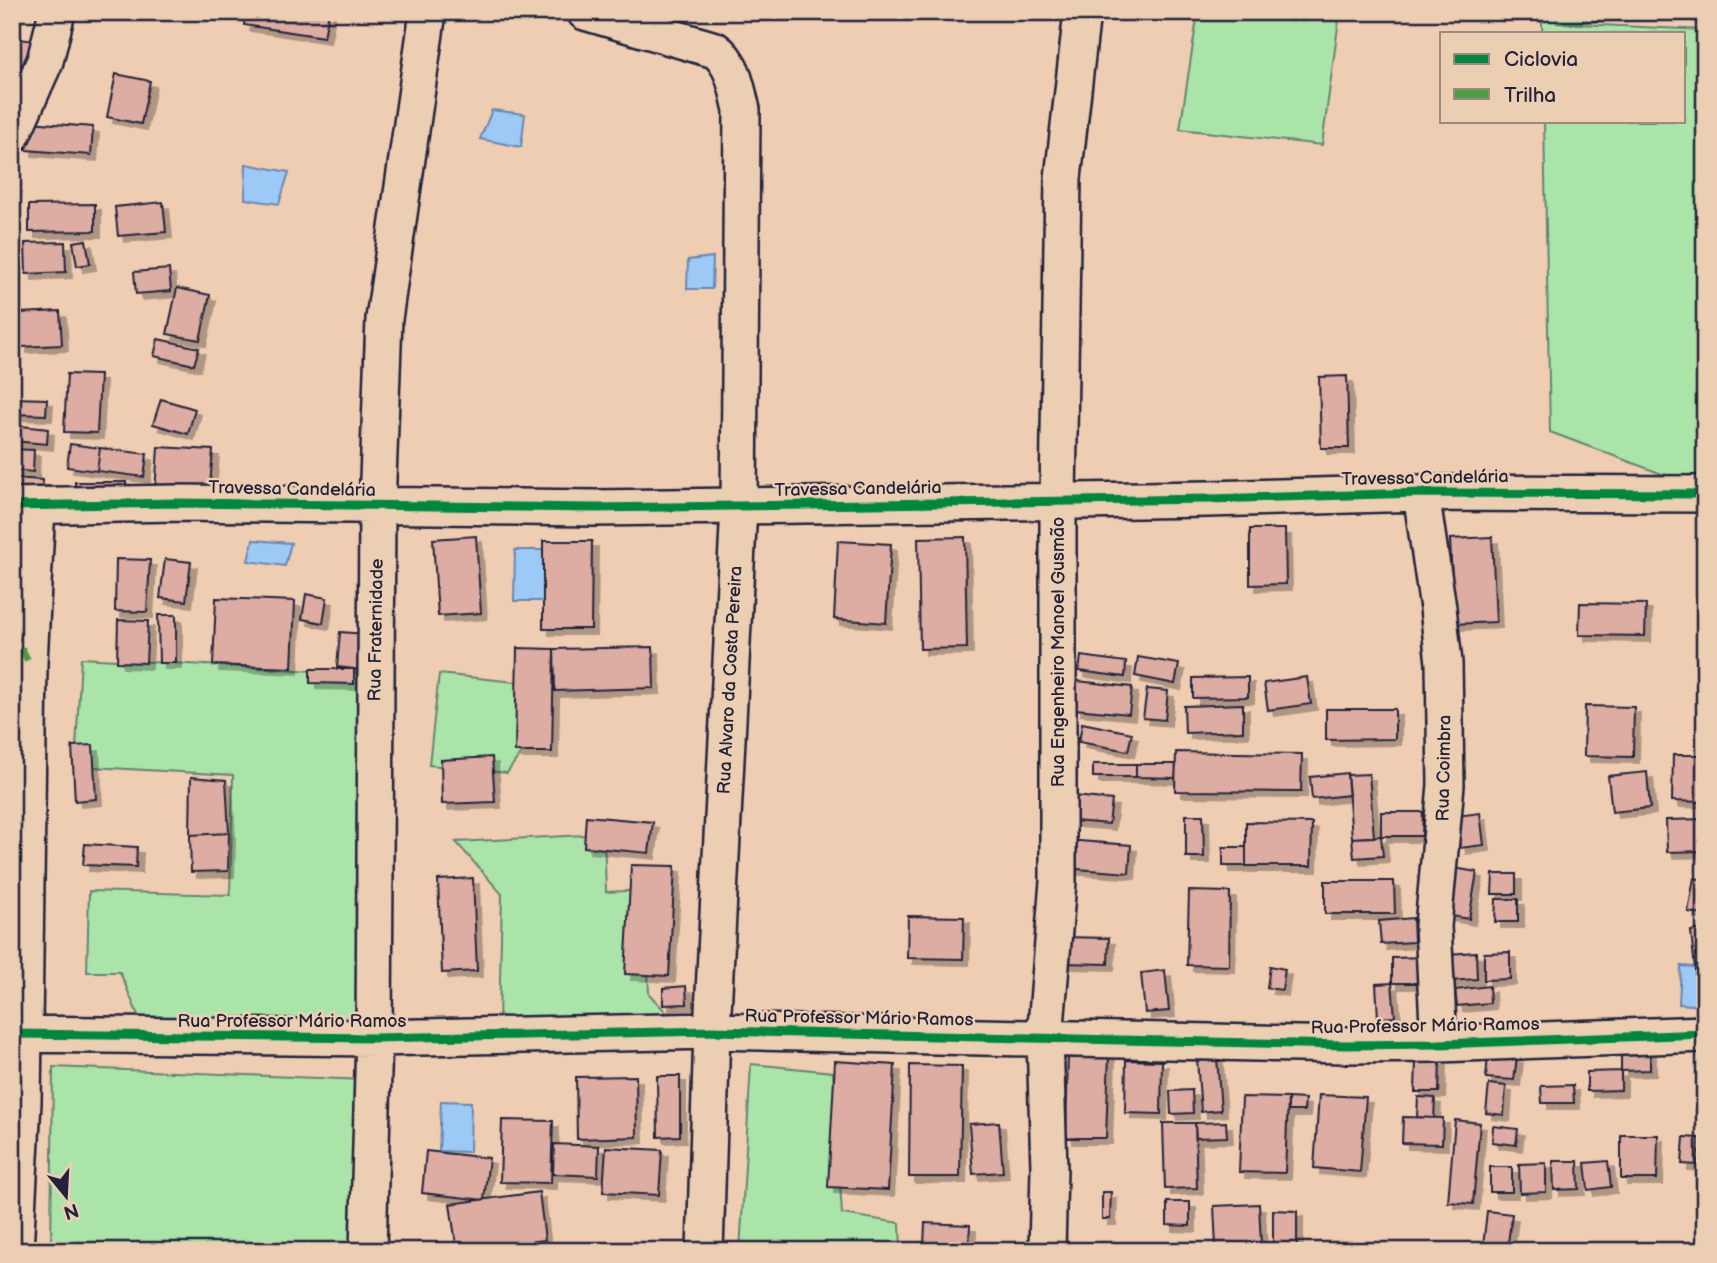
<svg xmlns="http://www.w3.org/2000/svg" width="1717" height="1263" font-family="'Balsamiq Sans',sans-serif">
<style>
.green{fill:#abe4a8;stroke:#668372;stroke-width:2}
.water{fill:#9cc9f6;stroke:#6b86ab;stroke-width:2}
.building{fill:#ddaca2;stroke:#22223b;stroke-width:2;filter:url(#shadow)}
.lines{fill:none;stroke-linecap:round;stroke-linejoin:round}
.street-casing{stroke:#22223b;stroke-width:40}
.street{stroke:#eccfb3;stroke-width:35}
.quiet{stroke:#4d9b45;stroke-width:7;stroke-dasharray:14 7;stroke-linecap:butt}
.cycleway-casing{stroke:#eccfb3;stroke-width:13}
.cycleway{stroke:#00873e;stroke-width:9}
.labels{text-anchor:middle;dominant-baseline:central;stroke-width:5;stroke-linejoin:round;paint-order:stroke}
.street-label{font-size:18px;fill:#22223b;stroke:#eccfb3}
</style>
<defs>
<filter id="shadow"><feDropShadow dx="6" dy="6" stdDeviation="0" flood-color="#0004"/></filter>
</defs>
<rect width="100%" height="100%" fill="#efcdb3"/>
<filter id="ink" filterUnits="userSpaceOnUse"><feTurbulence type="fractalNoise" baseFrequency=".0143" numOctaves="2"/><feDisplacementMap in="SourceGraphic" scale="14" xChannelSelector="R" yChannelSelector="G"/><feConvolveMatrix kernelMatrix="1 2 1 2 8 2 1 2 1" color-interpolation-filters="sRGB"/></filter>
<g filter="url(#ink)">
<path class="green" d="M1198 12H1340L1322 145 1180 129Z
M1532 12H1689V18L1556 23 1705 30V478L1670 477 1550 432 1544 121H1684V33H1542V23Z
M81 658 369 674 361 1025 140 1020 120 972H87L89 891 230 895 233 775 75 766Z
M439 674 535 684 528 743 507 773 429 765Z
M604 834 606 892 644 890 649 994 681 1028 499 1023 502 894 456 842Z
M751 1064 833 1072 842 1214 900 1223 901 1251H740Z
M53 1067 365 1080 359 1251H51Z"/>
<path class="water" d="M492 110 525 114 521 147 480 139Z
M246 164 289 172 279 204 245 199Z
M713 257 712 289H687L688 260Z
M253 540 291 543 285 566 248 561Z
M515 550H550L549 601H514Z
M1681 966 1705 968 1704 1006 1679 1004Z
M441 1101 471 1102 470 1152 439 1151Z"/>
<path class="building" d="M245 12H329L324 37 244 25Z
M12 38 35 41 30 73 12 70Z
M116 74 150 81 141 124 107 117Z
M29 122 93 127 91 155 26 150Z
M163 202 166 232 118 236 115 207Z
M95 204V231L29 232V205Z
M86 240 90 264 77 266 73 242Z
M65 242 66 272 26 274 25 243Z
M169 269 171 291 136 294 134 272Z
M177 288 210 295 200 340 167 334Z
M60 311 62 345 21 347 20 313Z
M158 339 199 348 194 365 154 356Z
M67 374 100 375 97 433 64 432Z
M1347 376 1349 448H1321L1319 377Z
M12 398 47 399 46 415 12 414Z
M161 399 195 409 188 434 153 424Z
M12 425 48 429 47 444 12 441Z
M70 444 100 448 97 471 67 467Z
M158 447 213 450 209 497 155 493Z
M100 448 147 454 144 477 97 471Z
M12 449 34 450 33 472 12 470Z
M12 478 43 480 42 499 12 497Z
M75 482H126L127 500 75 499Z
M1701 505H1705V569H1701Z
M1250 529H1285L1286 584 1250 585Z
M476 536 481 613 438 616 433 539Z
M965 537 967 648 920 649 918 538Z
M1492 537 1496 622 1454 624 1450 539Z
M543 541H592L591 629H543Z
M838 541 891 544 886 623 834 619Z
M116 559 150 560 147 612 115 611Z
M165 559 191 562 186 601 160 598Z
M306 594 327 598 323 623 302 619Z
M216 598 295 601 292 668 213 665Z
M1580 603 1646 604 1645 636 1579 635Z
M158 615H176V663H159Z
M118 620 148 621 146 663 117 662Z
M340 632 366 634 363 670 337 667Z
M653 647 654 688 555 691 554 649Z
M517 648 554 649 552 752H515Z
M1081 656 1126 662 1125 677 1079 671Z
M1138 657 1179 664 1175 684 1135 676Z
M1705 665V702H1703L1697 666Z
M310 669H354V684L310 683Z
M1248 677V697L1193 698V678Z
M1307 677 1311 704 1268 710 1264 683Z
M1077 681 1132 687 1129 714 1075 709Z
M1147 689 1168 691 1165 720 1143 718Z
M1243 704V731L1185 733 1184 706Z
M1585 706 1634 707 1633 757 1584 756Z
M1326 709H1395V739L1326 740Z
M1082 723 1132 733 1128 751 1079 742Z
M93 745 96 799 75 801 72 746Z
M1176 752 1302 754 1301 792 1175 791Z
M1673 755H1705V802L1672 801Z
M492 757 495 802 442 804 441 760Z
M1093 764H1136V777H1093Z
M1136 764H1176L1175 778 1136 777Z
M1647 772 1650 808 1612 812 1608 776Z
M1347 773 1349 795 1312 799 1310 777Z
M1369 774 1374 837 1352 838 1347 775Z
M191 777 226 780 229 833 190 835Z
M1065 795 1112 800 1109 824 1062 820Z
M1381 812H1423L1422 836H1381Z
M1480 813 1484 845 1460 848 1456 816Z
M1186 815H1203L1204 857H1186Z
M586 816 653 822 649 853 584 847Z
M1705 819V851L1667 852 1666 820Z
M1246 822 1312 823 1311 866H1246Z
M229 833 228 871 191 872 190 835Z
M1381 836 1383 856 1354 858 1352 838Z
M1066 840 1131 845 1129 873 1064 868Z
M85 844 137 847 136 867 83 865Z
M1223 847H1246V866H1223Z
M631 865 675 866 669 976 625 974Z
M1454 868 1477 872 1469 919 1446 915Z
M1493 874H1516V894H1492Z
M473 878 477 971 442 973 438 880Z
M1694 878 1705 880V915L1688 912Z
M1325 881H1394L1395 914H1325Z
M1189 891 1230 892 1229 966 1187 965Z
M1496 899H1518V922H1495Z
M908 916 964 917 963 959 907 958Z
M1413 918 1414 942 1381 944 1379 921Z
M1705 929V978L1696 979 1691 931Z
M1064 937 1109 938 1108 964 1063 963Z
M1476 952 1477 979 1449 981 1448 954Z
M1510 952V979L1484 980V953Z
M1424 957 1423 983H1392V958Z
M1270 966 1285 969 1282 990 1267 988Z
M1165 970 1169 1011 1145 1013 1141 973Z
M1392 983 1395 1017 1378 1018 1376 984Z
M686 986 687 1004 663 1005V988Z
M1489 986 1490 1003 1457 1006 1455 990Z
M1650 1050V1070L1621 1071V1051Z
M1068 1052 1109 1054 1106 1138H1066Z
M1488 1055 1517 1057 1514 1080 1486 1078Z
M1217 1058 1221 1110 1201 1112 1197 1059Z
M1416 1059 1440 1060 1439 1092H1415Z
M1126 1060 1162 1061 1161 1114 1125 1113Z
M835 1061 895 1065 888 1190 828 1187Z
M910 1065 962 1066 960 1177H909Z
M1621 1071V1090L1587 1091V1072Z
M636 1076 637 1137 577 1139 576 1077Z
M657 1076H680V1136L658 1137Z
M1489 1084 1506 1086 1504 1115 1486 1113Z
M1573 1085 1574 1103H1542L1541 1086Z
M1192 1090 1193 1113 1171 1114 1170 1091Z
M1319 1095 1366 1097 1360 1172 1314 1168Z
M1242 1097 1288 1098 1285 1173 1239 1172Z
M1418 1097 1435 1098 1434 1118 1417 1117Z
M1288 1098 1305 1099 1304 1111H1288Z
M1403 1117 1443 1118 1442 1144 1402 1143Z
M502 1120 553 1121 551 1183 500 1182Z
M1455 1120 1480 1123 1473 1204 1448 1202Z
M999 1122 1003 1172 973 1174 969 1124Z
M1226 1122 1227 1137 1196 1138 1195 1123Z
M1163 1123H1195L1197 1188 1165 1189Z
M1493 1126 1518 1129 1516 1145 1492 1142Z
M1621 1135H1658L1657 1179H1621Z
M1684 1137 1699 1138 1697 1165 1682 1164Z
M554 1144 599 1146 598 1176 553 1174Z
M606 1147 662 1150 659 1195 603 1192Z
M426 1151 489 1158 484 1200 422 1193Z
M1553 1161H1578L1579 1189 1554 1190Z
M1608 1161 1611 1187 1588 1190 1585 1163Z
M1546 1163V1192L1520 1193 1519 1164Z
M1490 1167H1512V1192H1490Z
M539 1192 545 1240 457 1251 450 1204Z
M1102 1192H1111L1110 1219H1102Z
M1167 1202H1190V1226L1167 1225Z
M1259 1204 1261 1245 1216 1247 1214 1206Z
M1273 1210 1297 1211V1249L1273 1250Z
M1487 1211 1512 1214 1507 1250 1483 1247Z
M925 1223 970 1225 969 1249 924 1247Z"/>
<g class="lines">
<g class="street-casing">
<path id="street" d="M585 12 715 50C733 62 737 89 742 110L739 507 712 1031 705 1251
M12 135 45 61 57 12
M1421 493 1438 608 1444 663 1446 785 1433 926 1439 1044
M12 506 176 503 595 508 1208 499 1421 493 1705 494
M12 1034 374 1038 712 1031 1346 1045 1439 1044 1705 1034
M15 1251 23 1102 29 663 37 506
M368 1251 374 1038 377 506 384 319 428 12
M1047 1251 1049 1168 1045 1038 1058 882V500L1063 178 1082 12"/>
</g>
<use href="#street" class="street"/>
<path class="quiet" d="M12 629 29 663"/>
<g class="cycleway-casing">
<path id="cycleway" d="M12 506 176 503 595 508 1208 499 1421 493 1705 494
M12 1034 374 1038 712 1031 1346 1045 1439 1044 1705 1034"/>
</g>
<use href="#cycleway" class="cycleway"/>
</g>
</g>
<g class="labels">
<g class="street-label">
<text transform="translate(1425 478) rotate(-1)">Travessa Candelária</text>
<text transform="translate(292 489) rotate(1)">Travessa Candelária</text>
<text transform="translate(858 489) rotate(-1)">Travessa Candelária</text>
<text transform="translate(376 630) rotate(-89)">Rua Fraternidade</text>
<text transform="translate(1058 652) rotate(-90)">Rua Engenheiro Manoel Gusmão</text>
<text transform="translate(730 680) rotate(-87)">Rua Alvaro da Costa Pereira</text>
<text transform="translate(1444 768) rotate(-89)">Rua Coimbra</text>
<text transform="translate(859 1018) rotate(1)">Rua Professor Mário Ramos</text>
<text x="292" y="1021">Rua Professor Mário Ramos</text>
<text transform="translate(1425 1026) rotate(-1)">Rua Professor Mário Ramos</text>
</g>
</g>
<rect width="1717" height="1263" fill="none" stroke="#eccfb3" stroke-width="42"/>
<rect x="21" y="21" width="1675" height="1221" fill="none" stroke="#22223b" stroke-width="2.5" filter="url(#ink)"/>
<rect x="1440" y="32" width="245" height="91" fill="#eccfb3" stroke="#9b8a83" stroke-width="2"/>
<rect x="1454" y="54" width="35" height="10" fill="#00873e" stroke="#9b8a83" stroke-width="2"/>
<text x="1504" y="66" font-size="21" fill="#22223b">Ciclovia</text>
<rect x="1454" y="89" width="35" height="10" fill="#4d9b45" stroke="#9b8a83" stroke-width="2"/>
<text x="1504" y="102" font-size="21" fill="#22223b">Trilha</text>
<g transform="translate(66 1196) rotate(162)" stroke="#eccfb3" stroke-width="5" paint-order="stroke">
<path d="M0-5L12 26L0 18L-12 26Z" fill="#22223b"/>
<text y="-10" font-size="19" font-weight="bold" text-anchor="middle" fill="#22223b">N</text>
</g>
</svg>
